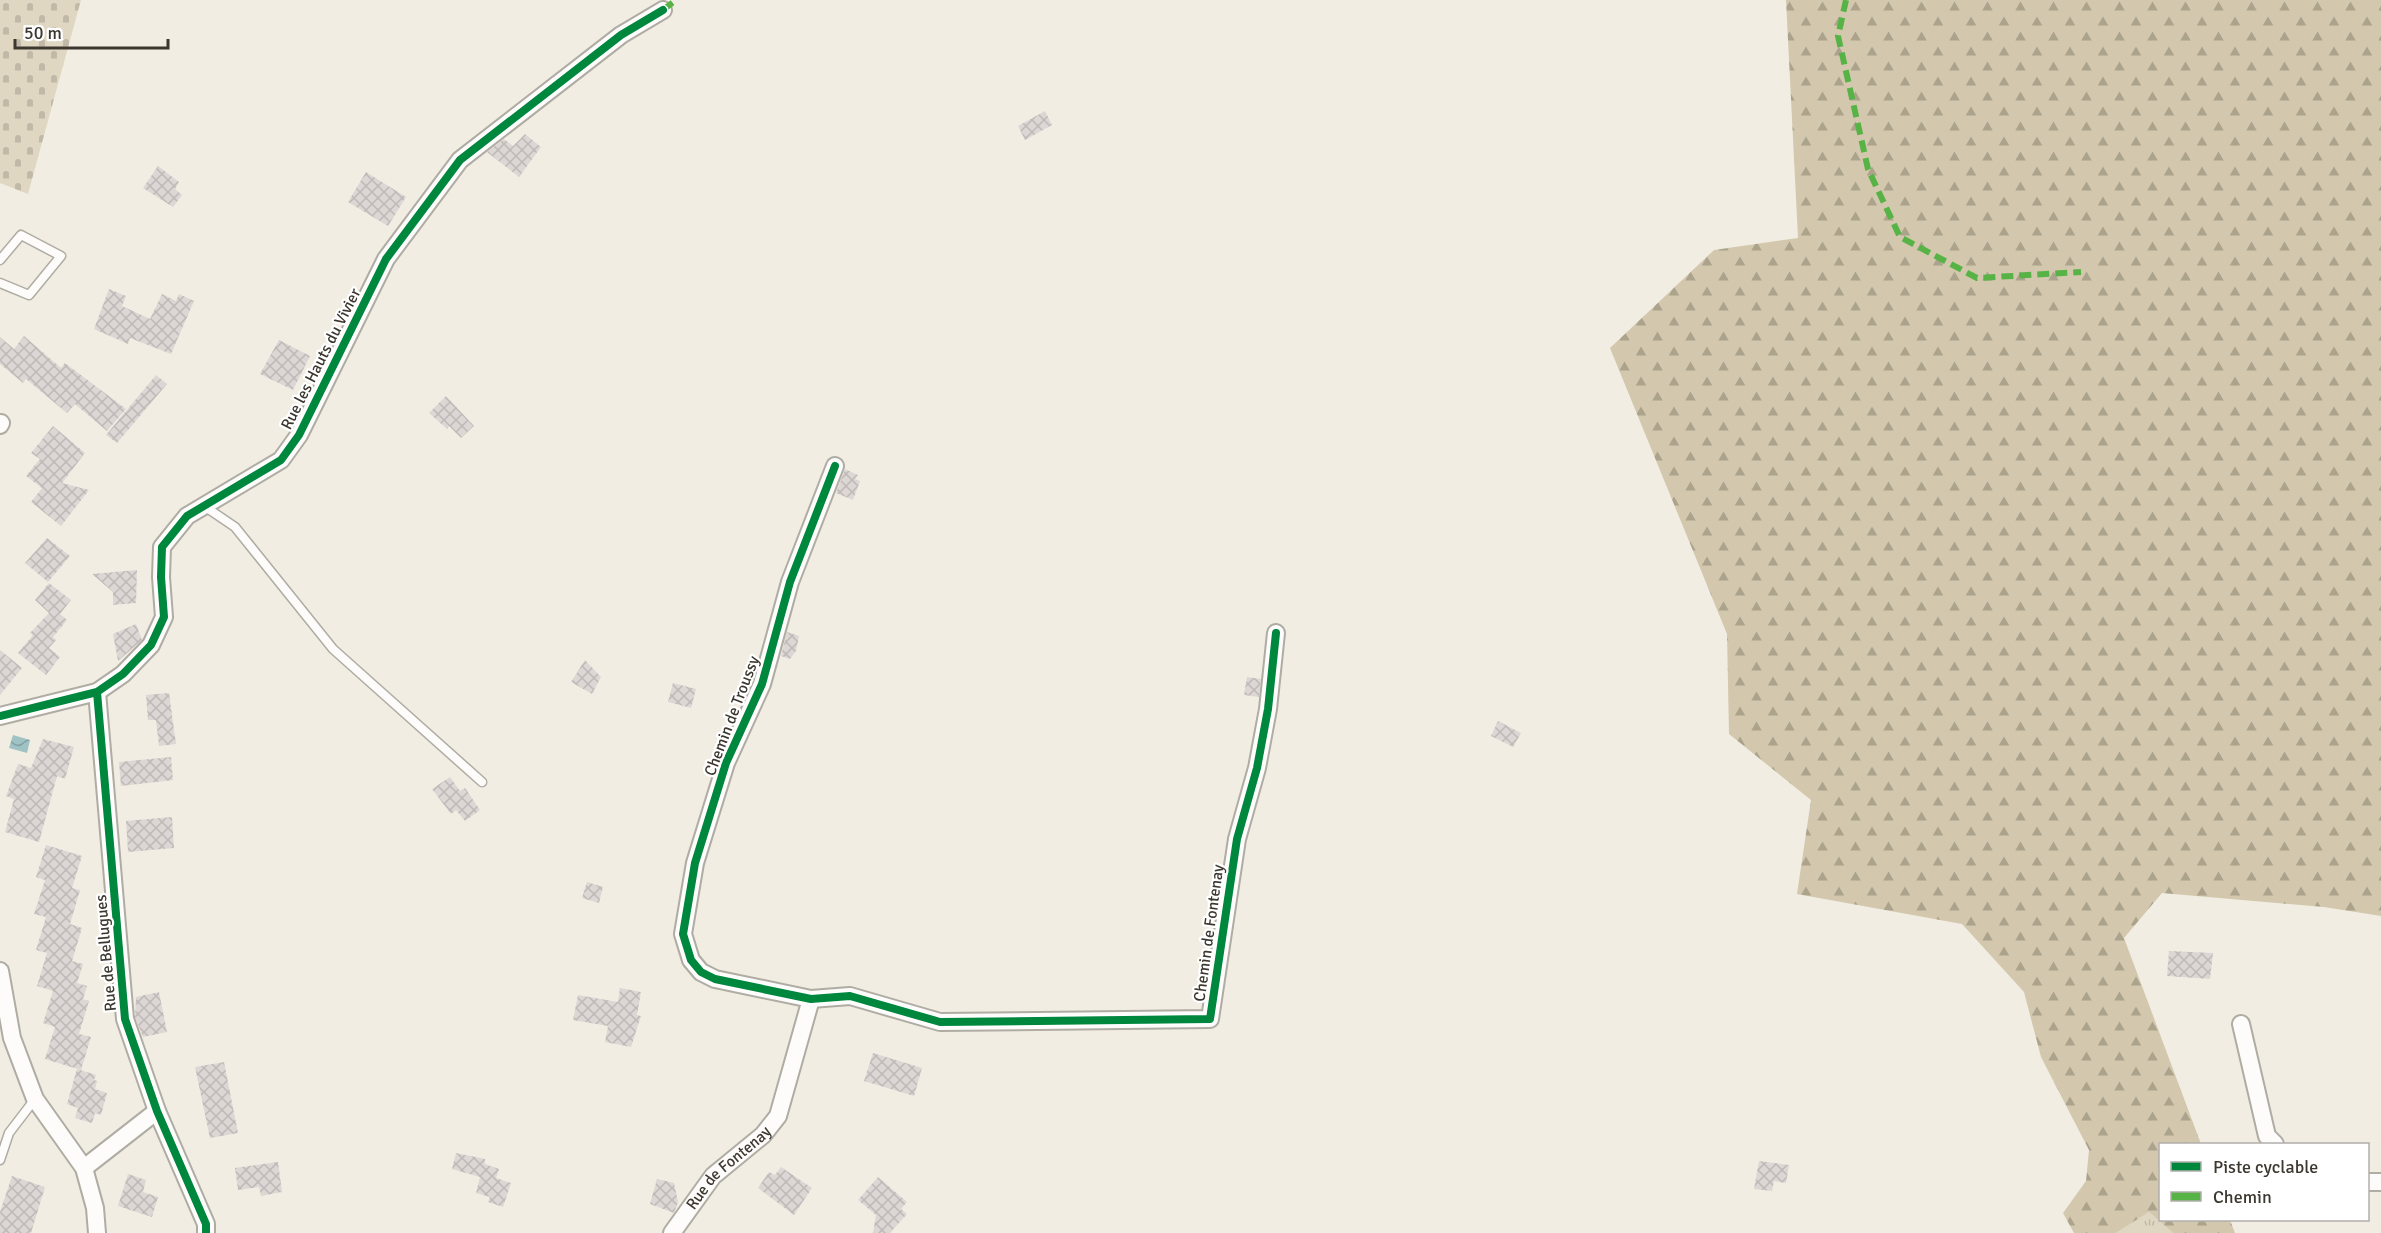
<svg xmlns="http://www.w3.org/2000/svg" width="2381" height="1233" font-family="Signika,sans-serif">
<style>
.grass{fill:url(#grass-tufts)}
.forest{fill:url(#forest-firs)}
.cemetery{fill:url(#cemetery-stones)}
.water{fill:url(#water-waves)}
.building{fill:url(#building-cross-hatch)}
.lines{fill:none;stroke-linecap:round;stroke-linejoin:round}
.service-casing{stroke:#afaca3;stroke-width:11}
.minor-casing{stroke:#afaca3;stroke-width:20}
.service{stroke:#fdfcfb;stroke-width:8}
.minor{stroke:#fdfcfb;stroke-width:16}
.quiet{stroke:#57b346;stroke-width:6;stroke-dasharray:12 6;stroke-linecap:butt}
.cycleway-casing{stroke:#fff;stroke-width:11}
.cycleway{stroke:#00873e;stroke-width:8}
.labels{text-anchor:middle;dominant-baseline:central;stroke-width:4.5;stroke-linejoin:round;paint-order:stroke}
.street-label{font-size:16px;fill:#3c3830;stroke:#fff}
</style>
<defs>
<pattern id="grass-tufts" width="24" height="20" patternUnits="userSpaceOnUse" patternTransform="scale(1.5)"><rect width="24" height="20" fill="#e0d7c3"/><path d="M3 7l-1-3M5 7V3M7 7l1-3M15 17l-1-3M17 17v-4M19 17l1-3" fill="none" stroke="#c1b9a8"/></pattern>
<pattern id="forest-firs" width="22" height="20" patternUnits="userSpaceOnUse" patternTransform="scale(1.5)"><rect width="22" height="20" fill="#d3c8ad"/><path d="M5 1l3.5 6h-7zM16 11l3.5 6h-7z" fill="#aca38d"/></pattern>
<pattern id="cemetery-stones" width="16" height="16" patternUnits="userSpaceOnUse" patternTransform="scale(1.5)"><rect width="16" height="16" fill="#e0d7c3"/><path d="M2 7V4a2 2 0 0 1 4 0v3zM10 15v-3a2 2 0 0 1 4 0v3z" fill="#c1b9a8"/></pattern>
<pattern id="water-waves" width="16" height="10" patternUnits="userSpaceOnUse" patternTransform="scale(1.5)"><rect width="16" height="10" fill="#9fc2c5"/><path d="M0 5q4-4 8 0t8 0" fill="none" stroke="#839fa0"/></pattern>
<pattern id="building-cross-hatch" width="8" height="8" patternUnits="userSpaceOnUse" patternTransform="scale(1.5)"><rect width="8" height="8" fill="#dcd7d5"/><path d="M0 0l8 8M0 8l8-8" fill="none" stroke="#beb9b7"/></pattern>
</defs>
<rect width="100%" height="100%" fill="#f2ede2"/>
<path class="grass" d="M2149 1212 2173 1233H2116Z"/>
<path class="forest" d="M1786 0H2381V916L2324 907 2162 893 2124 938 2201 1144H2160V1220H2230L2235 1233H2173L2149 1212 2116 1233H2074L2063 1213 2086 1181 2089 1150 2041 1057 2024 992 1962 924 1797 894 1811 800 1729 734 1727 634 1610 348 1714 250 1798 238Z"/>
<path class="cemetery" d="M0 0H81L28 194 0 183Z"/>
<path class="water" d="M13 735 30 740 27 753 9 748Z"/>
<path class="building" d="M1045 111 1052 125 1025 140 1018 126Z
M525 134 541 147 519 177 487 152 504 139 513 146Z
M158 166 179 182 175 189 182 195 173 207 143 188Z
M366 172 406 197 388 226 348 202Z
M109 289 126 296 122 306 150 319 162 294 176 301 179 294 194 301 171 354 130 338 128 344 94 329Z
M24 336 61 368 65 363 126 409 107 431 75 404 67 413 26 379 23 383 0 364V337L14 349Z
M279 340 310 356 293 390 260 374Z
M156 375 167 384 117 443 106 435Z
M446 396 474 426 461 438 449 426 447 429 429 413Z
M53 426 85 453 62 483 89 490 61 526 31 502 42 488 26 476 40 459 31 453Z
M845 469 858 475 855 479 860 481 853 500 836 493Z
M47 538 70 556 48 582 25 563Z
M137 570 136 603 113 605V592L92 574Z
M49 583 71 600 60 614 67 620 53 637 56 640 49 648 60 657 46 675 18 653 33 635 30 633 49 613 35 600Z
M136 624 142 640 118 661 113 634Z
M787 632 799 636 796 651 790 659 781 656Z
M0 650 22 668 0 695Z
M585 660 601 677 592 694 571 682Z
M1247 677 1261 679 1259 697 1244 695Z
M673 683 696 689 691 708 668 702Z
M169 693 176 744 159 746 156 720H148L146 695Z
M1498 721 1521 733 1513 747 1491 736Z
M43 739 74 747 65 779 57 776 39 842 5 832 14 799 6 796 18 764 31 768Z
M171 757 173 780 121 786 119 762Z
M450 777 460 791 465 788 480 810 465 821 456 810 451 814 432 789Z
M172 817 174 848 128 852 126 821Z
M46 845 82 856 72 888 80 890 70 924 82 928 72 961 83 964 77 983 87 986 83 999 89 1001 79 1034 91 1037 81 1070 45 1059 55 1027 43 1023 53 991 37 986 47 953 36 950 46 917 34 914 45 880 36 877Z
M587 882 603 887 599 903 582 898Z
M2169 951 2213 953 2210 979 2167 976Z
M620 988 641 992 637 1015 641 1016 631 1047 605 1042 608 1026 573 1020 578 995 618 1002Z
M159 992 167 1032 143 1037 135 1017 136 997Z
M873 1053 922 1068 914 1096 864 1081Z
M224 1062 238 1133 210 1138 195 1067Z
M77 1069 96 1075 94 1080 97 1081 95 1089 107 1093 101 1115 95 1113 92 1123 75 1118 78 1108 67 1104Z
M456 1153 485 1159V1164L499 1169 496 1178 511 1183 503 1207 488 1202 490 1197 476 1193 480 1177 452 1169Z
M1759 1161 1789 1165 1786 1183 1774 1181 1772 1191 1754 1189Z
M278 1162 282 1192 261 1196 259 1187 238 1190 235 1168Z
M781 1167 812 1188 794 1215 758 1188 769 1172 775 1175Z
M128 1174 146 1180 143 1192 158 1197 152 1217 118 1206Z
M12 1176 45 1187 31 1233H0V1212Z
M878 1177 907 1202 901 1209 907 1214 890 1233H873L876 1215 858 1200Z
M657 1179 674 1183 678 1202 674 1213 650 1204Z"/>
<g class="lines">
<g class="service-casing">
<path id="service" d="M0 260 21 235 61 256 29 295 0 283
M204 506 235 527 333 649 482 782
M0 1160 9 1133 35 1099"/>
</g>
<g class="minor-casing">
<g id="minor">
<path d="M0 425 1 423"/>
<path d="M835 466 790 582 762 684 726 763 695 863 683 934 691 960 701 972 715 979 811 999 850 996 940 1022 1210 1019 1237 839 1257 768 1268 709 1276 633"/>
<path d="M97 692 125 1019 157 1111 206 1224V1233"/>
<path d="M0 716 97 692 123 674 151 645 164 617 161 577 162 547 187 516 281 460 299 435 386 259 460 160 621 35 663 10"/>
<path d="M0 971 12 1038 35 1099 84 1168 95 1208 97 1233"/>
<path d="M2241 1024 2267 1136 2275 1144"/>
<path d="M84 1168 157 1111"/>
<path d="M2368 1182H2381"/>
<path id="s1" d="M672 1233 713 1176 763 1135 778 1116 811 999"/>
</g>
</g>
<use href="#service" class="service"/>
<use href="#minor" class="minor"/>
<path class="quiet" d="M1846 0 1838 36 1868 169 1900 237 1977 278 2081 272
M663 10 676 0"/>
<g class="cycleway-casing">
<path id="cycleway" d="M835 466 790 582 762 684 726 763 695 863 683 934 691 960 701 972 715 979 811 999 850 996 940 1022 1210 1019 1237 839 1257 768 1268 709 1276 633
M97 692 125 1019 157 1111 206 1224V1233
M0 716 97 692 123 674 151 645 164 617 161 577 162 547 187 516 281 460 299 435 386 259 460 160 621 35 663 10"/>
</g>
<use href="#cycleway" class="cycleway"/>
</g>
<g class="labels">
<g class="street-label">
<text transform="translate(321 359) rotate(-63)">Rue les Hauts du Vivier</text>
<text transform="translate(732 716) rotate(-69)">Chemin de Troussy</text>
<text transform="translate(1209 933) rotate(-82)">Chemin de Fontenay</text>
<text transform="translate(106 953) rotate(-95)">Rue de Bellugues</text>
<text stroke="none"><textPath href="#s1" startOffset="87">Rue de Fontenay</textPath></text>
</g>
</g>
<rect x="2159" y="1143" width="210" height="78" fill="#ffffff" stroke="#b1afac" stroke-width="1.5"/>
<rect x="2171" y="1162" width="30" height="9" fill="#00873e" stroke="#b1afac" stroke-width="1.5"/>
<text x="2213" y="1173" font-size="18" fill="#3c3830">Piste cyclable</text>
<rect x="2171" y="1192" width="30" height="9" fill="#57b346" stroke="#b1afac" stroke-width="1.5"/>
<text x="2213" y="1203" font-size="18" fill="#3c3830">Chemin</text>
<path d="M15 39v9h153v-9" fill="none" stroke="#3c3830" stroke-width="3"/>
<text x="24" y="39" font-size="18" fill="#3c3830" stroke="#ffffff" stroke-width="4.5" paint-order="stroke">50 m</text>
</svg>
